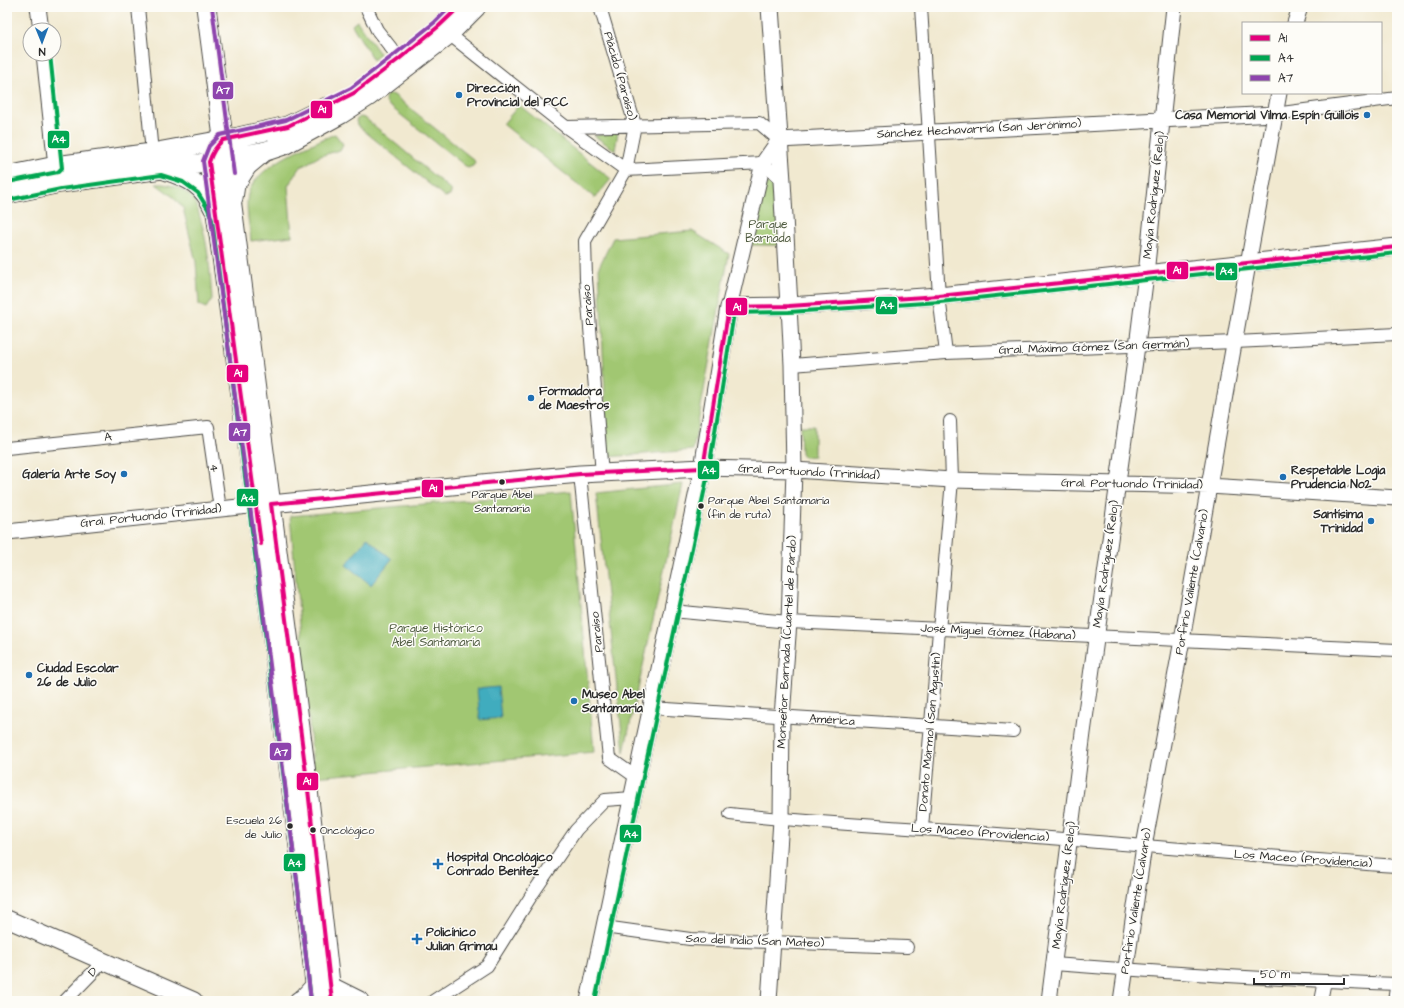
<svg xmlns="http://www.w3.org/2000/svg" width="1404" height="1008" font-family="'Architects Daughter',sans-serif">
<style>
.green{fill:#a1c772;stroke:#66794e}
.water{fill:#3facbe;stroke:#356c74}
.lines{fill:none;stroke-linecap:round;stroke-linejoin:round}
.minor-casing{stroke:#494844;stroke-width:14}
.tertiary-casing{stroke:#494844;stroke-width:17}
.secondary-casing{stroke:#494844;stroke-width:19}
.primary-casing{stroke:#494844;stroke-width:21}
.minor{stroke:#fff;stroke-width:12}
.tertiary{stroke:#fff;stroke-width:15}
.secondary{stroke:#fff;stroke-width:17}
.primary{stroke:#fff;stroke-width:19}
.bus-1-casing{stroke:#fdfcf7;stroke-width:7}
.bus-2-casing{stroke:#fdfcf7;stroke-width:7}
.bus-3-casing{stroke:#fdfcf7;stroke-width:7}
.bus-1{stroke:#e5007d;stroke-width:4}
.bus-2{stroke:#00a651;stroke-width:4}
.bus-3{stroke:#8e44ad;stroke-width:4}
.poi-dot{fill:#1f6fb2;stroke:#fdfcf7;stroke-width:1.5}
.bus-dot{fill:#2b2b2b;stroke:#fdfcf7;stroke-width:1.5}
.labels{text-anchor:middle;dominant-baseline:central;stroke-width:3;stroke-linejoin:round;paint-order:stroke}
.bus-label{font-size:11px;fill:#2b2b2b;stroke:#fdfcf7;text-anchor:start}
.street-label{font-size:12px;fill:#2b2b2b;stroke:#fdfcf7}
.poi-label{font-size:12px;font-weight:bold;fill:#2b2b2b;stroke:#fdfcf7;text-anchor:start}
.park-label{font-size:12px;fill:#4e5a40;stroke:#fdfcf7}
.line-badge{stroke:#fdfcf7;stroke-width:1.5}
.badge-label{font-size:11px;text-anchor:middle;font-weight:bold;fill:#fff}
</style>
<rect width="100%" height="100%" fill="#fdfcf7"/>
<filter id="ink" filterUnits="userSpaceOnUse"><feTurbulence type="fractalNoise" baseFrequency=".025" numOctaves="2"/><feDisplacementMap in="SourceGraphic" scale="8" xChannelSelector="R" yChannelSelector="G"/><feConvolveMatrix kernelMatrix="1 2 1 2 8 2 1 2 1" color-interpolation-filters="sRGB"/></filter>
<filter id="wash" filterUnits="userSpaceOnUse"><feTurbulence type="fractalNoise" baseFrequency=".012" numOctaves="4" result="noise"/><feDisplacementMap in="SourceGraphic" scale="16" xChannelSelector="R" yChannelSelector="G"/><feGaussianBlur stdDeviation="0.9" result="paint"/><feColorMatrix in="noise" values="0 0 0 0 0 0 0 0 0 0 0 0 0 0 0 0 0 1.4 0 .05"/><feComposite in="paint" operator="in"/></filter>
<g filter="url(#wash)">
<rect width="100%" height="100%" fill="#f1e9d0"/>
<path class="green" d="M357 21 380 54 373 60 352 25Z
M391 94 394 95 474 160 475 163 473 166 468 168 387 104C385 101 384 98 387 95Z
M519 105 611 179 595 198 503 124Z
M360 117 365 118 451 190V193L450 196 445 197 357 125 356 120Z
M618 132 615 150 594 136Z
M335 134 343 144 340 150 320 156 299 168 288 186 292 236 251 241C250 228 244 203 249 191 260 164 309 145 335 134Z
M769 182H775L782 245H751L765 184Z
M156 184C171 183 184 189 194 200 197 204 198 210 199 214 208 242 210 270 212 299L206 308 199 305 196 262 183 208 172 196Z
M692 231 729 254 693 450 608 457 599 267 613 238Z
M800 426H814V456L804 457 801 453Z
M683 484 624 752 596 493Z
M571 491 594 752 314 777 290 516Z"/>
<path class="water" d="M367 538 392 559 371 585 346 565Z
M498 687 501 718 480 720 477 689Z"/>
</g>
<g filter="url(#ink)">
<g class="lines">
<g class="minor-casing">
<path id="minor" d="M138 7 152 153
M366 7 377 30 406 67
M600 7 635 125 626 170 585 241 586 279 602 474
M921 7 939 296 946 353
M439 26 566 127 626 170 763 163 782 181
M1274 114 1397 98
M566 127 759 123 779 140
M792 365 946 353 1235 342 1397 334
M7 448 208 427 220 509
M580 474 609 758 636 777
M672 611 789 622 1397 650
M651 708 1013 731
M730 814C824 824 918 828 1012 835 1140 845 1268 857 1397 866
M922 828 952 480 950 421
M604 927 690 939 907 947
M1054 964C1168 973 1283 980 1397 984
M65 1001 104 961
M433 1001 487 966 533 893 576 830 605 800 632 798
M1321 1001 1325 981
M1394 1001 1397 982"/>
</g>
<g class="tertiary-casing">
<path id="tertiary" d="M38 7 41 30
M1295 23 1300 7
M44 54 56 166
M729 307 763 163 779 140C944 130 1109 124 1274 114
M703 468 794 470 952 480 1209 486 1397 498
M7 532 267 504
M769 1001 781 820 782 717 789 622 794 470 792 365 789 306
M1049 1001 1083 733 1137 346 1146 274 1174 7
M1121 1001 1144 846 1182 640 1248 264 1279 93"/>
</g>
<g class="secondary-casing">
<path id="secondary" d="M770 7 782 181 789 306
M271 504 502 481 580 474 703 468
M7 919 194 1001
M589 1001 703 468 729 307 789 306 939 296 1397 247"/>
</g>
<g class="primary-casing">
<path id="primary" d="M206 7 307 781 332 1001
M223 140C215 146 212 152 209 162L256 505 307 911 317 1001
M165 170C189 178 203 184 214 209
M7 176 56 166 152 153 239 137 288 126 327 107
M7 194 60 183 198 164 266 151 284 145 341 114 369 96 448 35 476 7
M233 198 235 185 247 166 265 151
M331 987 359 1001
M299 1001 303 999 315 986"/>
</g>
<use href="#minor" class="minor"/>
<use href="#tertiary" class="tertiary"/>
<use href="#secondary" class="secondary"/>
<use href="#primary" class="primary"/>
<g class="bus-1-casing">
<path id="bus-1" d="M261 544 209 162C212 153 216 146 223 140L288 126 354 93 399 59 439 26 459 7
M332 1001 307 781 271 504 580 474 703 468 729 307 789 306 939 296 1397 247"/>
</g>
<g class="bus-2-casing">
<path id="bus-2" d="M8 182 58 172 62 168 50 54
M8 200 61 189 161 175 183 182 198 193 208 209 212 220 301 912 311 1001
M595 1001 709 469 734 313 789 312 940 302 1397 253"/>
</g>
<g class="bus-3-casing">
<path id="bus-3" d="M212 7 234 174
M311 1001 301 912 250 506 203 161 209 146 220 135 286 120 351 88 395 54 435 22 450 7"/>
</g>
<use href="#bus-1" class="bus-1"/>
<use href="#bus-2" class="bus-2"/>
<use href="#bus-3" class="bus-3"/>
</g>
</g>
<g class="poi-dot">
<circle cx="459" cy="95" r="4"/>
<circle cx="1367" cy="115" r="4"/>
<circle cx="531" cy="398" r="4"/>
<circle cx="124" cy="474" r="4"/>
<circle cx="1283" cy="477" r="4"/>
<circle cx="1371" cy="521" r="4"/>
<circle cx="29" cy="675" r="4"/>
<circle cx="574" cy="701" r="4"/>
<path d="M436 858h4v4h4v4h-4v4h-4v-4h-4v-4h4z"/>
<path d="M415 933h4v4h4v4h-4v4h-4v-4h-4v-4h4z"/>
</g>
<g class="bus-dot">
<circle cx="502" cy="482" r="3.5"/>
<circle cx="701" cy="506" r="3.5"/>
<circle cx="290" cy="826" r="3.5"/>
<circle cx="313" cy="830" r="3.5"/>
</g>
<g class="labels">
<g class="bus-label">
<text x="502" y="494" text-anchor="middle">Parque Abel<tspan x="502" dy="14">Santamaria</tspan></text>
<text x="708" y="500">Parque Abel Santamaría<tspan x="708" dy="14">(fin de ruta)</tspan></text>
<text x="282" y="820" text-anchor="end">Escuela 26<tspan x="282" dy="14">de Julio</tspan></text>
<text x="320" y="830">Oncológico</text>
</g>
<g class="street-label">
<text transform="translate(620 76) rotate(74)">Plácido (Paraíso)</text>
<text transform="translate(979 129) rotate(-3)">Sánchez Hechavarría (San Jerónimo)</text>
<text transform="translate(1154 195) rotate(-84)">Mayía Rodríguez (Reloj)</text>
<text transform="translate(588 305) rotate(-95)">Paraíso</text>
<text transform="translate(1094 347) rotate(-2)">Gral. Máximo Gómez (San Germán)</text>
<text transform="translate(108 437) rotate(-6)">A</text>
<text transform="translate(214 468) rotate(82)">4</text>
<text transform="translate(809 472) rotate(3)">Gral. Portuondo (Trinidad)</text>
<text transform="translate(1132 484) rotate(1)">Gral. Portuondo (Trinidad)</text>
<text transform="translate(151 516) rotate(-6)">Gral. Portuondo (Trinidad)</text>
<text transform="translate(1106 564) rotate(-82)">Mayía Rodríguez (Reloj)</text>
<text transform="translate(1192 582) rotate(-80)">Porfirio Valiente (Calvario)</text>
<text transform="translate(597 632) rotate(-96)">Paraíso</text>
<text transform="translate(998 632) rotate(3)">José Miguel Gómez (Habana)</text>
<text transform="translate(787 642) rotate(-87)">Monseñor Barnada (Cuartel de Pardo)</text>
<text transform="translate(832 720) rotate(4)">América</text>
<text transform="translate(930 732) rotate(-85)">Donato Mármol (San Agustín)</text>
<text transform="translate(980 833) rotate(4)">Los Maceo (Providencia)</text>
<text transform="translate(1303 859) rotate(4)">Los Maceo (Providencia)</text>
<text transform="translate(1064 885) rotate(-83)">Mayía Rodríguez (Reloj)</text>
<text transform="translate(1136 901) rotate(-81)">Porfirio Valiente (Calvario)</text>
<text transform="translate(755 941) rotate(2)">Sao del Indio (San Mateo)</text>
<text transform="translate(93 972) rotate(-46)">D</text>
</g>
<g class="poi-label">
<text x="467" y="88">Dirección<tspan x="467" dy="14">Provincial del PCC</tspan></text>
<text x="1359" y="115" text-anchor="end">Casa Memorial Vilma Espín Guillois</text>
<text x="539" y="391">Formadora<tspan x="539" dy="14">de Maestros</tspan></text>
<text x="1291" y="470">Respetable Logia<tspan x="1291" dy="14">Prudencia No2</tspan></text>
<text x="116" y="474" text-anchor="end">Galería Arte Soy</text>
<text x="1363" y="514" text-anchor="end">Santísima<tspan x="1363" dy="14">Trinidad</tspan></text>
<text x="37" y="668">Ciudad Escolar<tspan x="37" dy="14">26 de Julio</tspan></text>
<text x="582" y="694">Museo Abel<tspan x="582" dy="14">Santamaría</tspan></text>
<text x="447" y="857">Hospital Oncológico<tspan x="447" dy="14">Conrado Benítez</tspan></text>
<text x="426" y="932">Policínico<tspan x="426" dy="14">Julian Grimau</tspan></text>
</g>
<g class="park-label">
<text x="768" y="224">Parque<tspan x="768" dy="14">Barnada</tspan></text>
<text x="436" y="628">Parque Histórico<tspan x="436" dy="14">Abel Santamaría</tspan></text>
</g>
</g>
<g class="line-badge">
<rect x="212" y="81" width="22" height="19" rx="4" fill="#8e44ad"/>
<rect x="310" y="100" width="23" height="19" rx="4" fill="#e5007d"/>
<rect x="47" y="130" width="23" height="19" rx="4" fill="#00a651"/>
<rect x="1166" y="261" width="23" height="19" rx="4" fill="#e5007d"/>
<rect x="1215" y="262" width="23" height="19" rx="4" fill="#00a651"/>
<rect x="875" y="296" width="23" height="19" rx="4" fill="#00a651"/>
<rect x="725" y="297" width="23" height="19" rx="4" fill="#e5007d"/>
<rect x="226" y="364" width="23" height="19" rx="4" fill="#e5007d"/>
<rect x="228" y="422" width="23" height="20" rx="4" fill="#8e44ad"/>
<rect x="697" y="460" width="23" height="20" rx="4" fill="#00a651"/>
<rect x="421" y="479" width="23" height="19" rx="4" fill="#e5007d"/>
<rect x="236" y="488" width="23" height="19" rx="4" fill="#00a651"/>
<rect x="269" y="742" width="23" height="19" rx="4" fill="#8e44ad"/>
<rect x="296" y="772" width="23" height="19" rx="4" fill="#e5007d"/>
<rect x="619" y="824" width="23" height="19" rx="4" fill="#00a651"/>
<rect x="283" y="853" width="23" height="19" rx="4" fill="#00a651"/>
</g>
<g class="badge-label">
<text x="223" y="94">A7</text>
<text x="322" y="113">A1</text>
<text x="59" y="143">A4</text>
<text x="1177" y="274">A1</text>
<text x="1227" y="275">A4</text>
<text x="887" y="309">A4</text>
<text x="737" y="311">A1</text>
<text x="238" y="377">A1</text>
<text x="240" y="436">A7</text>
<text x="709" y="474">A4</text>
<text x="433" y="492">A1</text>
<text x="248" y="502">A4</text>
<text x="281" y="756">A7</text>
<text x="307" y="785">A1</text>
<text x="631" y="838">A4</text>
<text x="295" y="867">A4</text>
</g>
<rect width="1404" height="1008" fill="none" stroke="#fdfcf7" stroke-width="24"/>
<rect x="1242" y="22" width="140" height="72" fill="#fdfcf7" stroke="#a9a8a5"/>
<rect x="1250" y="35" width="20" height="6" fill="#e5007d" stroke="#a9a8a5"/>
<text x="1278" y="42" font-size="12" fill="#2b2b2b">A1</text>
<rect x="1250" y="55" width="20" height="6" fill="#00a651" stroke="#a9a8a5"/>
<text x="1278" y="62" font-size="12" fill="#2b2b2b">A4</text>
<rect x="1250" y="75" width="20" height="6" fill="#8e44ad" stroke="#a9a8a5"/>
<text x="1278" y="82" font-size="12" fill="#2b2b2b">A7</text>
<g transform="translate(42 42) rotate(179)"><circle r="19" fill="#fdfcf7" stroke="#a9a8a5"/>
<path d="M0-3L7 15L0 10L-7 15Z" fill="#1f6fb2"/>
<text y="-6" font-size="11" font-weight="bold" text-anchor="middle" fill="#2b2b2b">N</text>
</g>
<path d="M1254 978v6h90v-6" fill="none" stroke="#2b2b2b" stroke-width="2"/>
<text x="1260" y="978" font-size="12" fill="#2b2b2b" stroke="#fdfcf7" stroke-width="3" paint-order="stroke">50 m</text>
</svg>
